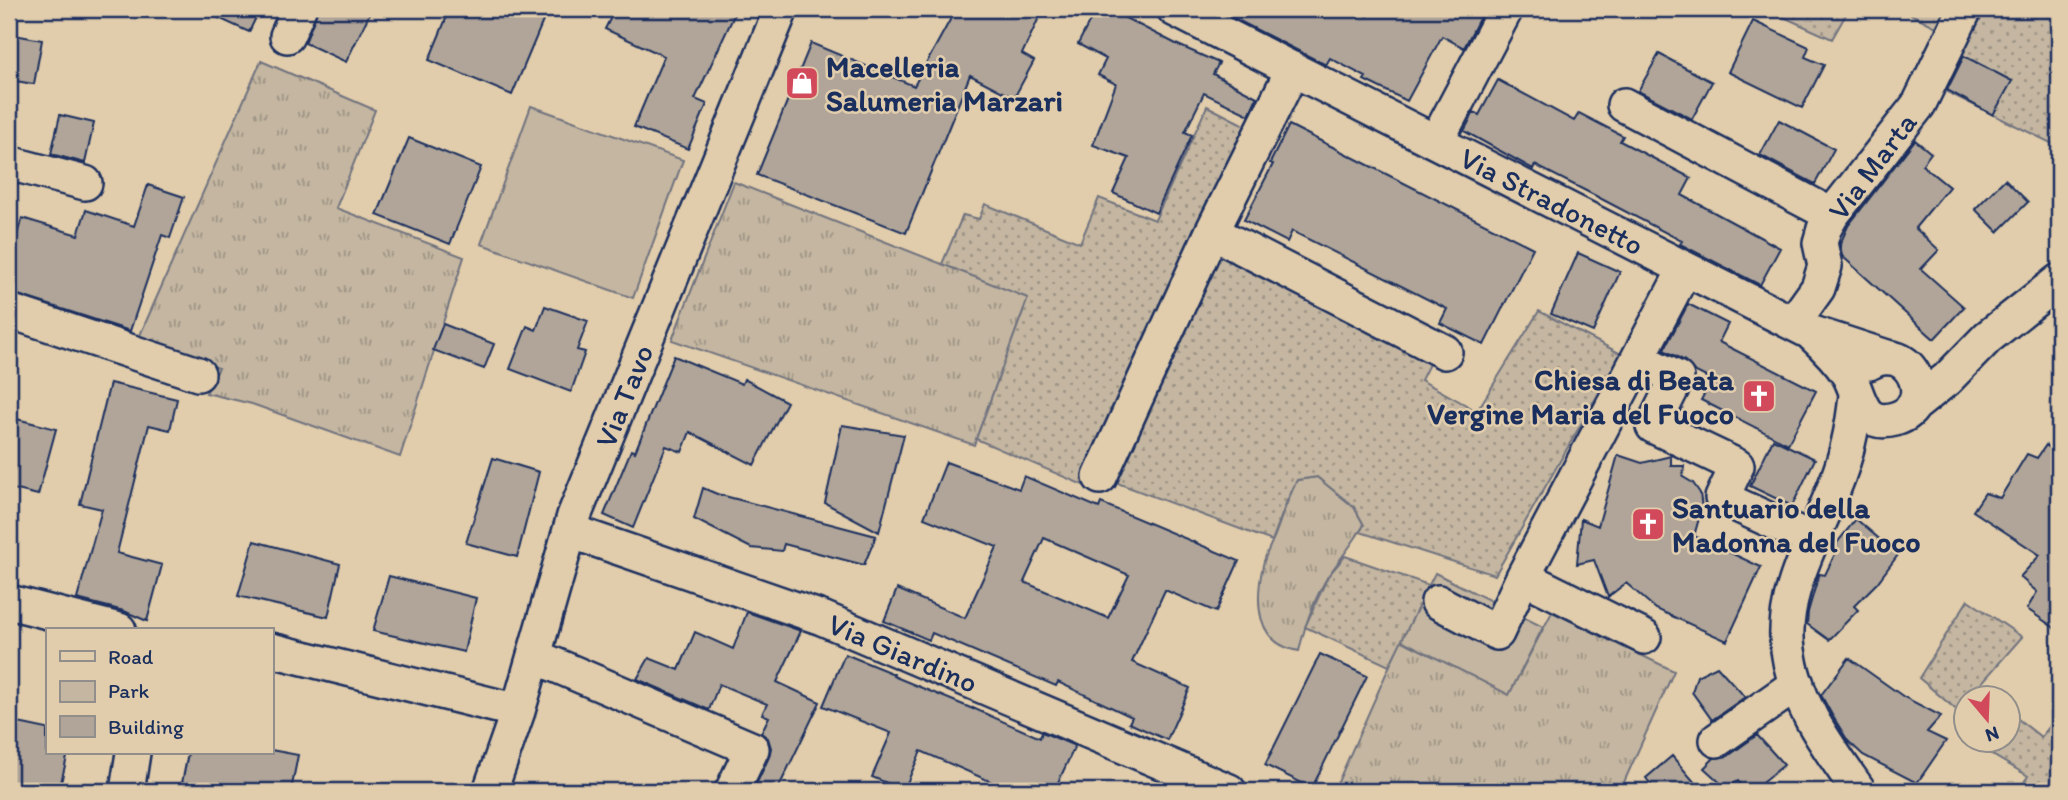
<svg xmlns="http://www.w3.org/2000/svg" width="2068" height="800" font-family="Itim,sans-serif">
<style>
.grass{fill:url(#grass-tufts);stroke:#70727f;stroke-width:2}
.park{fill:#c4b6a0;stroke:#70727f;stroke-width:2}
.garden{fill:url(#garden-dots);stroke:#70727f;stroke-width:2}
.building{fill:#b0a598;stroke:#1b2f5e;stroke-width:2;fill-rule:evenodd}
.lines{fill:none;stroke-linecap:round;stroke-linejoin:round}
.minor-casing{stroke:#1b2f5e;stroke-width:38}
.minor{stroke:#e1cdab;stroke-width:33}
.labels{text-anchor:middle;dominant-baseline:central;stroke-width:5;stroke-linejoin:round;paint-order:stroke}
.poi-label{font-size:30px;font-weight:bold;fill:#1b2f5e;stroke:#e1cdab;text-anchor:start}
.street-label{font-size:30px;fill:#1b2f5e;stroke:#e1cdab}
</style>
<defs>
<pattern id="grass-tufts" width="24" height="20" patternUnits="userSpaceOnUse" patternTransform="scale(1.75)"><rect width="24" height="20" fill="#c4b6a0"/><path d="M3 7l-1-3M5 7V3M7 7l1-3M15 17l-1-3M17 17v-4M19 17l1-3" fill="none" stroke="#9e9486"/></pattern>
<pattern id="garden-dots" width="8" height="8" patternUnits="userSpaceOnUse" patternTransform="scale(1.75)"><rect width="8" height="8" fill="#c4b6a0"/><path d="M2 2h.1M6 6h.1" fill="none" stroke="#9e9486" stroke-width="1.8" stroke-linecap="round"/></pattern>
</defs>
<rect width="100%" height="100%" fill="#e1cdab"/>
<filter id="ink" filterUnits="userSpaceOnUse"><feTurbulence type="fractalNoise" baseFrequency=".0143" numOctaves="2"/><feDisplacementMap in="SourceGraphic" scale="14" xChannelSelector="R" yChannelSelector="G"/><feConvolveMatrix kernelMatrix="1 2 1 2 8 2 1 2 1" color-interpolation-filters="sRGB"/></filter>
<g filter="url(#ink)">
<path class="grass" d="M261 61 375 110 336 208 464 257 400 457 252 404 206 393 219 368 137 342Z
M734 182 1028 298 974 445 672 340Z
M1317 477 1354 507 1364 525C1353 543 1341 558 1329 575 1314 598 1305 625 1299 651 1255 644 1255 601 1263 565 1265 555 1271 545 1275 535 1282 516 1288 498 1297 480Z
M1552 612 1674 671 1620 791H1334L1401 640 1509 694Z"/>
<path class="park" d="M531 106 683 160 633 298 481 244Z
M1435 573 1543 627 1509 695 1401 640Z"/>
<path class="garden" d="M1766 9H1849L1832 39Z
M1901 9H1945L1936 27Z
M1986 9H2059V147L1941 89Z
M1207 106 1250 128 1083 485 976 439 1028 298 942 264 963 215 979 219 985 204 1080 243 1099 198 1155 220Z
M1216 248 1431 360 1421 380 1477 411 1539 311 1621 354 1495 575 1360 532 1364 525 1354 507 1317 477 1297 480 1287 501 1272 541 1112 481Z
M1345 556 1429 585 1389 666 1305 627 1328 576Z
M1968 600 2022 637 1978 687 1992 698H1966V718L1919 678Z
M2009 712 2041 737 2059 715V779L2052 791H2018L2028 776 1979 747 1986 741 2008 740Z"/>
<path class="building" d="M199 9H260L249 32Z
M318 9H372L346 62 305 43Z
M450 9H548L512 95 429 60Z
M615 9H737L695 99 707 104 688 149 634 127 664 56 605 29Z
M956 9H1043L1022 54 1034 61 1014 98 970 75 906 233 757 175 811 43 914 86Z
M1096 9H1108L1178 45 1219 63 1213 74 1257 97 1249 115 1204 93 1185 132 1192 135 1156 213 1113 193 1129 158 1093 145 1116 84 1098 75 1106 59 1078 44Z
M1216 9H1353L1367 16 1371 9H1484L1464 48 1442 36 1407 101 1364 80 1366 77 1330 58 1326 65Z
M1753 21 1809 47 1805 57 1824 65 1802 108 1728 72Z
M9 34 42 40 34 84 9 80Z
M1659 54 1712 82 1692 119 1638 91Z
M1964 56 2012 81 1993 115 1947 90Z
M1498 80 1574 121 1579 113 1623 136 1620 141 1691 178 1682 195 1780 248 1760 285 1680 244 1682 241 1592 194 1535 165 1533 169 1464 131 1474 112 1479 115Z
M60 115 94 123 85 163 51 154Z
M1779 120 1834 149 1815 184 1760 155Z
M1289 125 1533 248 1484 345 1440 323 1447 309 1292 231 1287 242 1244 220 1273 164 1270 163Z
M409 138 481 167 450 244 377 215Z
M1915 140 1931 153 1922 165 1949 187 1915 228 1939 250 1921 269 1964 307 1934 339 1842 256 1840 244 1848 226Z
M2005 179 2028 202 1998 232 1975 209Z
M148 185 184 197 170 238 162 235 130 331 9 292V261L22 218 78 235 86 210 134 226Z
M1578 253 1620 272 1593 332 1551 314Z
M1688 304 1728 324 1719 342 1816 391 1788 444 1701 400 1712 380 1694 371 1685 361 1664 350Z
M545 306 588 321 577 350 585 352 571 392 510 369 527 326 536 330Z
M443 324 494 344 484 369 433 350Z
M674 356 742 384 744 379 787 402 754 465 690 432 682 452 666 446 633 528 604 515 631 450 635 452Z
M110 383 177 399 170 430 149 425 117 553 162 565 147 621 124 611 77 599 102 509 80 504Z
M9 417 56 429 38 495 9 488Z
M842 425 904 435 879 532 825 503Z
M1773 439 1815 459 1792 506 1750 486Z
M2046 445 2059 455V631L2027 609 2037 592 2020 577 2040 555 1973 511 1985 493 2000 498 2027 454 2037 458Z
M1618 455 1642 463 1671 456V466H1684L1683 477 1693 483 1700 493 1702 508 1694 536 1761 567 1727 641 1656 609 1626 583 1608 597 1594 560 1577 564 1581 519 1598 526Z
M493 458 539 472 517 557 466 543Z
M946 462 1019 489 1024 476 1099 508 1101 503 1239 561 1216 612 1165 590 1132 662 1190 688 1167 740 1129 723 1132 717 1058 682 1056 686 932 633 929 640 884 621 897 589 965 618 997 547 924 518ZM1044 538 1129 575 1108 618 1024 582Z
M703 488 717 494 876 536 864 565 784 544 782 551 751 548 694 519Z
M1856 519 1898 555 1877 583 1854 606 1858 610 1829 640 1807 624 1808 612 1819 574 1825 575 1835 554 1837 543Z
M254 541 340 564 328 617 238 596Z
M389 576 476 598 464 652 373 631Z
M747 612 801 631 777 682 820 702 777 791H753L769 757 771 748 768 738 761 733 769 717 762 714 767 704 719 684 709 710 637 679 649 658 679 670 695 632 733 649Z
M845 654 894 674 893 676 973 709V708L1040 738 1042 732 1075 746 1054 791H1012L921 751 904 790 872 777 891 733 823 706Z
M1320 654 1367 676 1312 788 1265 765Z
M1849 658 1904 697 1941 716 1927 732 1946 741 1917 783 1863 755 1848 741 1832 715 1821 695Z
M1717 666 1745 697 1712 720 1692 692 1697 676Z
M9 721 47 729V753H68L59 791H9Z
M1757 735 1784 765 1752 791H1745L1738 781 1726 788 1704 768 1714 758 1728 756Z
M271 750 298 755 291 791H223L182 783 188 753H271Z
M1672 756 1702 791H1656L1646 778Z"/>
<g class="lines">
<g class="minor-casing">
<path id="minor" d="M1174 9 1810 332 1890 358
M287 36 299 9
M1624 105 1832 215
M1436 142 1506 9
M9 163 85 183
M1212 232 1445 352
M9 311 198 374
M1793 323 1818 288 1825 266 1820 243 1824 229 1832 215 1919 104 1965 9
M1812 334C1825 346 1838 359 1848 374 1860 393 1859 429 1895 419 1940 406 1911 338 1869 363
M1638 359 1677 378 1653 426 1737 466 1722 498 1813 540
M1856 395C1853 427 1846 459 1834 488 1815 539 1780 594 1788 650 1795 704 1829 748 1859 791
M1913 406 1947 379 1988 337 2059 281
M1100 477 1212 232 1293 69
M570 531 822 618 1229 791
M9 602 119 630
M1438 602 1497 633 1523 577
M1644 637 1523 577 1685 269
M271 650 518 711
M534 656 752 749 732 791
M1717 740 1797 684
M127 791 133 753
M490 791 518 711 574 516 781 9"/>
</g>
<use href="#minor" class="minor"/>
</g>
</g>
<defs>
<g id="shop-square" transform="scale(1.75)"><rect x="-9" y="-9" width="18" height="18" rx="4" fill="#d1495b" stroke="#e1cdab"/><path d="M-5-2.5h2.3a2.7 3.5 0 0 1 5.4 0H5L5.5 6h-11ZM-1.5-2.5h3a1.5 2.3 0 0 0-3 0Z" fill="#fff"/></g>
<g id="church-square" transform="scale(1.75)"><rect x="-9" y="-9" width="18" height="18" rx="4" fill="#d1495b" stroke="#e1cdab"/><path d="M-1.2-6h2.4v3.5h3.3v2.4h-3.3V6h-2.4V-.1h-3.3v-2.4h3.3Z" fill="#fff"/></g>
</defs>
<g fill-rule="evenodd">
<use href="#shop-square" x="802" y="83"/>
<use href="#church-square" x="1759" y="396"/>
<use href="#church-square" x="1648" y="524"/>
</g>
<g class="labels">
<g class="poi-label">
<text x="826" y="66">Macelleria<tspan x="826" dy="34">Salumeria Marzari</tspan></text>
<text x="1734" y="379" text-anchor="end">Chiesa di Beata<tspan x="1734" dy="34">Vergine Maria del Fuoco</tspan></text>
<text x="1672" y="507">Santuario della<tspan x="1672" dy="34">Madonna del Fuoco</tspan></text>
</g>
<g class="street-label">
<text transform="translate(1872 166) rotate(-53)">Via Marta</text>
<text transform="translate(1552 201) rotate(27)">Via Stradonetto</text>
<text transform="translate(624 396) rotate(-68)">Via Tavo</text>
<text transform="translate(903 653) rotate(23)">Via Giardino</text>
</g>
</g>
<rect width="2068" height="800" fill="none" stroke="#e1cdab" stroke-width="35"/>
<rect x="18" y="18" width="2033" height="765" fill="none" stroke="#1b2f5e" stroke-width="2.5" filter="url(#ink)"/>
<rect x="46" y="628" width="228" height="126" fill="#e1cdab" stroke="#928e8c" stroke-width="2"/>
<rect x="60" y="651" width="35" height="10" fill="#e1cdab" stroke="#928e8c" stroke-width="2"/>
<text x="108" y="664" font-size="21" fill="#1b2f5e">Road</text>
<rect x="60" y="681" width="35" height="21" fill="#c4b6a0" stroke="#928e8c" stroke-width="2"/>
<text x="108" y="698" font-size="21" fill="#1b2f5e">Park</text>
<rect x="60" y="716" width="35" height="21" fill="#b0a598" stroke="#928e8c" stroke-width="2"/>
<text x="108" y="734" font-size="21" fill="#1b2f5e">Building</text>
<g transform="translate(1987 719) rotate(161)"><circle r="33" fill="#e1cdab" stroke="#928e8c" stroke-width="2"/>
<path d="M0-5L12 26L0 18L-12 26Z" fill="#d1495b"/>
<text y="-10" font-size="19" font-weight="bold" text-anchor="middle" fill="#1b2f5e">N</text>
</g>
</svg>
